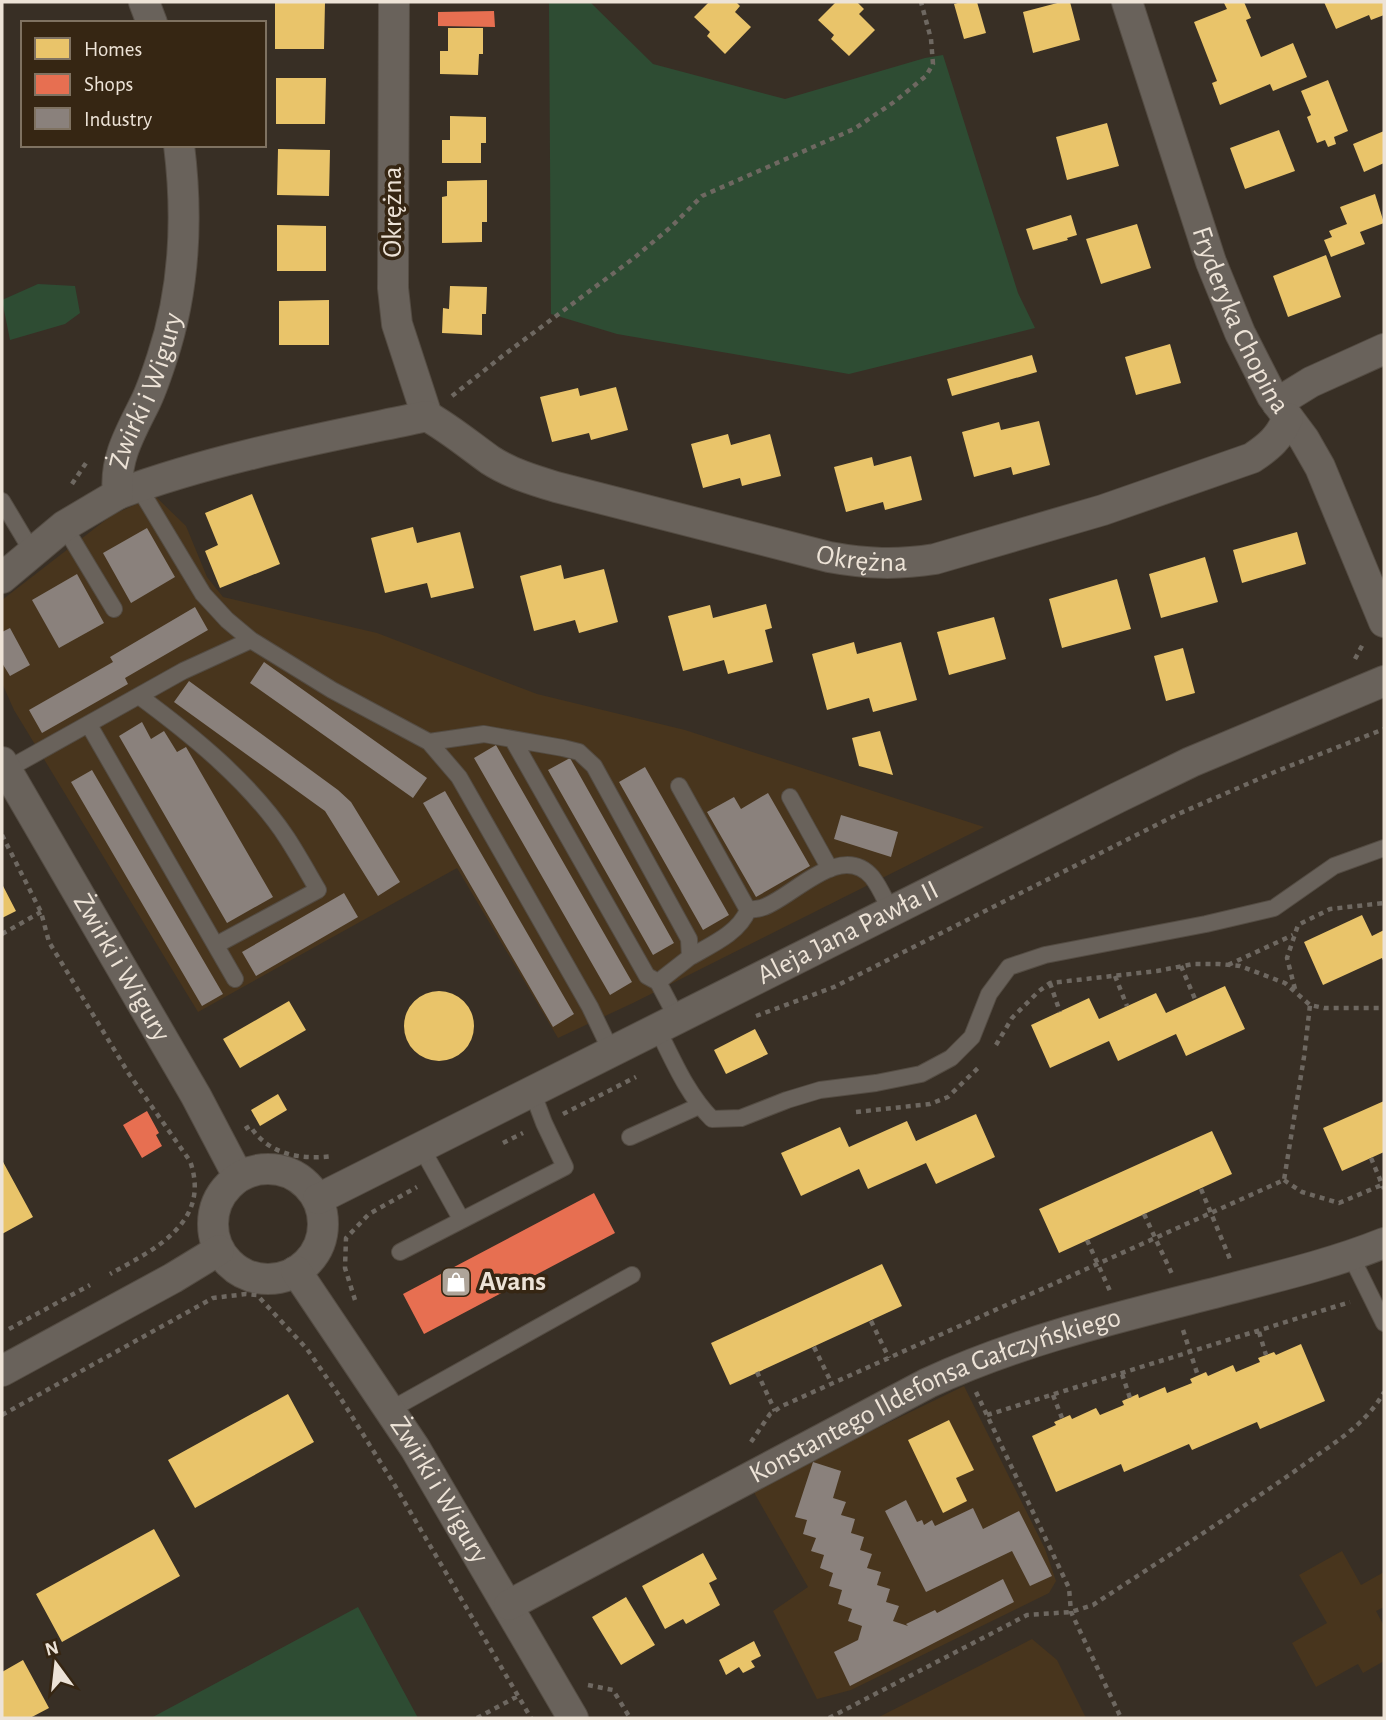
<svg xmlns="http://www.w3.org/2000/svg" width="1386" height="1720" font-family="'Alegreya Sans',sans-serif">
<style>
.built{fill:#48351d}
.green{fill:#2e4c33}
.homes{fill:#e9c46a}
.shops{fill:#e76f51}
.industry{fill:#8a817c}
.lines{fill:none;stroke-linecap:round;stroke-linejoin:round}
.lane-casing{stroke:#544c43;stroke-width:18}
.street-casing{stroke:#544c43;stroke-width:32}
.path{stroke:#6e6861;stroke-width:4.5;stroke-dasharray:5 5;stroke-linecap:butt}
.lane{stroke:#69625b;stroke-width:16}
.street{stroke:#69625b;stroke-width:30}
.labels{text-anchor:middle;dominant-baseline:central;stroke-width:7;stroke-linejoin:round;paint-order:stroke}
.street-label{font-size:28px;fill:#ede3d7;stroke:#362613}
.poi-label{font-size:28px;font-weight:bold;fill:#ede3d7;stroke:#362613;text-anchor:start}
</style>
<rect width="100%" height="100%" fill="#382f25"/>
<path class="built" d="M155 496 186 526 207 577 223 597 377 633 537 694 685 730 984 827 633 1003 558 1038 457 868 198 1012 14 710 2 683V600L112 515Z
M964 1386 1045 1549 1056 1581 1049 1593 851 1690 817 1699 773 1611 808 1587 752 1489Z
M1342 1551 1361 1585 1384 1572V1607L1376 1611 1384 1626V1661L1363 1673 1358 1664 1316 1687 1292 1643 1327 1623 1299 1575Z
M1032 1639 1057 1660 1086 1718H877Z"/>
<path class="green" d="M549 2H590L653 64 785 99 925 58 943 55 1018 293 1035 328 849 374 617 334 551 314Z
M38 284 75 286 80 313 65 324 10 340 2 300Z
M358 1607 418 1718H151Z"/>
<path class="homes" d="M275 2H325L324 49H275Z
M709 2H736L740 6 735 12 751 27 725 54 707 36 710 32 694 17Z
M836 2H857L864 9 859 14 875 30 849 56 831 39 834 35 818 20Z
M961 2H977L986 33 964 39 954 4Z
M1061 2H1070L1080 40 1033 53 1023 12Z
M1228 2H1244L1251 18 1246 20 1261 57 1293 43 1307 77 1273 91 1270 84 1220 105 1212 83 1217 81 1194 22 1227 9 1224 3Z
M1324 2H1384V15L1371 20 1369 15 1336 29Z
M448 28H483V54H479L478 75 440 74V51H448Z
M276 78H326L325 124H276Z
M1328 80 1348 131 1334 137 1336 144 1328 147 1325 140 1317 143 1307 117 1311 115 1301 91Z
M450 116 486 117V143H481V163H442V140H450Z
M1107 123 1119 166 1067 180 1056 137Z
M1279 130 1295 171 1245 189 1230 148Z
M1384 131V163L1364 172 1353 144Z
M278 149 330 150 329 196 277 195Z
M487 180V222H482V242L442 243V197L447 196V181Z
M1375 194 1384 223 1360 232 1365 244 1331 257 1324 240 1332 237 1329 231 1347 224 1340 207Z
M1071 215 1077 235 1067 238 1068 240 1033 250 1026 229Z
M1137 224 1151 268 1101 284 1086 239Z
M277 225 326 226V271H277Z
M1326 255 1341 297 1288 317 1273 276Z
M450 286 487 287 486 314H482V335L442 333 443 308 449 309Z
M329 300V345H279V301Z
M1170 344 1181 383 1136 395 1125 357Z
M1032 355 1037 372 952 396 947 379Z
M616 387 628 430 591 440 589 433 552 442 540 397 578 388 580 396Z
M1039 421 1050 465 1013 475 1011 467 974 477 962 432 999 422 1001 430Z
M728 434 731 445 770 434 781 476 742 486 740 478 703 488 691 444Z
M911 456 922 500 885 510 883 502 846 512 834 467 872 457 874 466Z
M252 494 280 564 220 588 205 551 218 545 205 513Z
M413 527 417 543 460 532 474 588 431 598 427 583 385 593 371 538Z
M1297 532 1306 564 1242 583 1233 550Z
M1205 557 1218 602 1161 618 1149 574Z
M561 565 564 579 604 569 618 622 579 633 575 620 534 631 520 576Z
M1117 579 1131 629 1062 648 1049 599Z
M766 604 772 628 765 630 773 662 728 674 724 660 683 671 668 616 710 605 713 618Z
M994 617 1006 659 949 675 937 632Z
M854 642 857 654 901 642 917 700 873 712 869 698 827 710 812 654Z
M1183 648 1195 693 1166 701 1154 656Z
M880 731 893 775 859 766 852 738Z
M2 884 16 911 2 918Z
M1362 915 1372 936 1384 930V963L1382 958 1323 985 1304 942Z
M1225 986 1245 1029 1186 1056 1176 1034 1118 1061 1109 1041 1050 1068 1031 1025 1089 998 1099 1019 1156 993 1166 1013Z
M404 1026a35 35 0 1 1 70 0a35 35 0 1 1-70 0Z
M289 1001 306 1030 240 1068 223 1039Z
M755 1029 768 1054 726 1074 714 1050Z
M278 1094 287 1110 260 1126 251 1110Z
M1384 1101V1152L1342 1171 1323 1128Z
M976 1114 995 1157 936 1184 926 1163 868 1189 859 1169 801 1196 781 1153 840 1127 849 1147 907 1121 916 1141Z
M1212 1131 1232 1174 1059 1253 1039 1209Z
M2 1160 33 1217 2 1234Z
M882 1264 902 1306 730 1385 711 1343Z
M1301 1344 1325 1401 1260 1429 1257 1422 1192 1450 1189 1444 1124 1472 1121 1464 1056 1492 1032 1436 1056 1425 1054 1422 1070 1415 1072 1419 1096 1408 1100 1415 1124 1405 1122 1401 1138 1394 1139 1398 1165 1387 1167 1393 1192 1383 1190 1379 1206 1372 1208 1376 1233 1365 1236 1372 1260 1362 1258 1358 1274 1352 1276 1355Z
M288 1394 314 1442 195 1508 168 1460Z
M949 1420 974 1470 956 1478 967 1501 943 1513 908 1440Z
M154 1529 180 1576 62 1642 36 1594Z
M703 1553 717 1579 709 1583 720 1605 686 1624 683 1619 665 1629 642 1586Z
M626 1597 655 1645 621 1665 592 1617Z
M754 1641 761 1656 751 1661 755 1667 743 1673 739 1667 726 1675 719 1660Z
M23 1660 49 1708 30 1718H2V1672Z"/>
<path class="shops" d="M494 11 495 27 438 26V12Z
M147 1111 159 1133 156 1135 162 1146 142 1158 123 1125Z
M594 1193 615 1233 424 1334 403 1294Z"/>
<path class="industry" d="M147 528 175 577 131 603 103 553Z
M77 574 104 623 59 648 32 600Z
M195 607 208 630 125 678 128 684 42 733 29 710 113 662 110 657Z
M10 628 30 665 10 676 2 663V632Z
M264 662 427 778 413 798 250 683Z
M189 681 338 790 351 802 400 882 378 896 325 811 174 702Z
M142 722 151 739 164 731 177 752 186 747 273 897 227 923 119 736Z
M496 745 632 982 610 995 474 758Z
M570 758 674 943 653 955 548 770Z
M645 767 729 915 703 930 619 782Z
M92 770 223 994 202 1006 71 782Z
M445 791 574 1014 553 1027 423 803Z
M768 793 810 866 756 897 707 812 734 797 741 809Z
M841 815 898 832 891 857 834 839Z
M344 893 358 917 256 976 242 952Z
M813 1462 841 1471 833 1498 846 1502 841 1515 855 1519 851 1533 864 1537 860 1550 872 1554 867 1568 881 1572 877 1585 890 1589 886 1602 899 1606 893 1621 908 1626 906 1624 935 1610 937 1613 1003 1579 1014 1602 850 1686 834 1652 858 1640 862 1626 848 1621 852 1609 838 1604 842 1590 829 1586 833 1573 820 1568 824 1555 811 1551 816 1538 803 1534 807 1520 795 1517Z
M906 1500 917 1522 922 1520 924 1525 932 1520 935 1526 973 1508 983 1529 1019 1511 1052 1576 1030 1586 1012 1551 926 1592 885 1511Z"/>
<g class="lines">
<g class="lane-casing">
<path id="lane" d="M138 486 203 594 227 620 251 640 332 690 429 742 459 777 590 1007 611 1051
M2 501 33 553
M64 526 114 609
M139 696C192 735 251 783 287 838 298 855 308 873 318 890L216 945
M89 725 235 979
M513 740 647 976 658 982 677 1018
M429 742 484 734 563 748 579 752 594 766 689 939 690 957 658 982
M6 770 183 671 251 640
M679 786 748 910C739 933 711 945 690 957
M790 797 830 869
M748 910C753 909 759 909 764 907 794 896 841 841 872 877 880 887 885 900 891 911
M657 1028C673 1060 687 1094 712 1119L741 1118 787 1100 820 1090 876 1083 921 1074 951 1058 972 1037 989 994 1009 967 1045 955 1206 924 1274 908 1334 866 1384 848
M630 1137 699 1106
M421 1147 461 1219
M400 1252 565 1167 544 1123 532 1091
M1350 1254 1384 1323
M390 1410 632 1275"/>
</g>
<g class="street-casing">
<g id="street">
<path d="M144 2 152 23"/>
<path d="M394 2 393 288 397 324 427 416"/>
<path id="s1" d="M1127 2 1211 262 1240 333 1272 396 1304 439 1320 467 1384 622"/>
<path d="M1277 403 1311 382 1384 349"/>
<path id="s2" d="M118 494C218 457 323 438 427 416 450 429 469 445 490 460 510 473 533 480 556 487L829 557C867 564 897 565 935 559L1103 510 1252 458C1270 446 1279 438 1288 418"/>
<path id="s3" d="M2 578 64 526 118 494C114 460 130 433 145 403 152 389 157 373 162 358 185 289 188 217 179 145"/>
<path id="s4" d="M2 762 196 1096 238 1176"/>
<circle cx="268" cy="1224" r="55"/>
<path id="s5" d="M318 1199 1117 798 1191 762 1384 681"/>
<path id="s6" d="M296 1271 415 1448 573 1718"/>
<path d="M2 1371 173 1278 219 1250"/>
<path id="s7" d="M509 1605 928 1383C1029 1336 1138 1313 1245 1285 1292 1273 1339 1261 1384 1243"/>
</g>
</g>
<path class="path" d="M452 396 505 354 634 258 672 226 702 196 854 129 894 102 926 76 933 64 931 39 921 2
M72 484 88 460
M1355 659 1364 642
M2 835 41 912 49 942 129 1074 190 1161C212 1223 153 1250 110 1274
M2 934 41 912
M1228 965 1293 935
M1181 966 1195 999
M1115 976 1127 1006
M1050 983 1060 1012
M1295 989 1287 958 1298 925 1330 909 1384 903
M756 1016 834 987 1176 815 1277 771 1384 729
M996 1045 1012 1018 1039 991 1050 983 1157 971 1193 964H1219L1240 966 1285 983 1310 1005 1324 1008H1384
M856 1112 930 1104 948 1097 980 1066
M563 1114 636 1077
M245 1129 250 1126C269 1155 300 1160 333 1156
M503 1143 523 1133
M1371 1158 1384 1189
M1284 1180 1302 1192 1339 1203 1384 1184
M1201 1189 1230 1259
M1144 1214 1172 1274
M1087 1240 1110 1291
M355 1300 345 1268 346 1238 369 1214 417 1187
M871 1321 889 1358
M9 1329 90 1285
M1183 1330 1198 1376
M1259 1332 1266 1355
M814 1347 832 1384
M757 1372 775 1411
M1122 1374 1130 1398
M976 1392 1069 1588 1071 1612 1121 1718
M1053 1395 1062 1418
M2 1415 213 1298 246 1294 257 1295 307 1349 338 1394 394 1484 531 1718
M987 1415 1350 1302
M751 1442 770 1414 782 1406 1284 1180 1304 1057 1310 1005
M588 1685 613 1690 630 1718
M477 1718 518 1696
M829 1718 1027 1615 1071 1612 1093 1605C1163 1559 1234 1514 1302 1466 1332 1444 1366 1425 1384 1392"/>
<use href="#lane" class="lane"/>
<use href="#street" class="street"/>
</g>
<defs>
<g id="shop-square" transform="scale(1.575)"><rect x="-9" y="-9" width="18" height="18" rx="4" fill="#aea499" stroke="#362613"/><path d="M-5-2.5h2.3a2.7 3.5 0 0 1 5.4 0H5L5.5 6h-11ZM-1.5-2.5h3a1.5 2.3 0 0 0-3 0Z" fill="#fff"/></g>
</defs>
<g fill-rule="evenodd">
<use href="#shop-square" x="456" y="1282"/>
</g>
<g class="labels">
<g class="street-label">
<text transform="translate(393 212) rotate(-90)">Okrężna</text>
<text stroke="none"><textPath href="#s1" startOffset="338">Fryderyka Chopina</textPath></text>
<text stroke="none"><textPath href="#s3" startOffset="252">Żwirki i Wigury</textPath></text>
<text stroke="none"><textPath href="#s2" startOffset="782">Okrężna</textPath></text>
<text stroke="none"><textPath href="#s5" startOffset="593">Aleja Jana Pawła II</textPath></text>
<text stroke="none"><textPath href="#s4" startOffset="238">Żwirki i Wigury</textPath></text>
<text stroke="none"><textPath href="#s7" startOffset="476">Konstantego Ildefonsa Gałczyńskiego</textPath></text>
<text stroke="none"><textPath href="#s6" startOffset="262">Żwirki i Wigury</textPath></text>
</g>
<g class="poi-label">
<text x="479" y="1282">Avans</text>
</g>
</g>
<rect width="1386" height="1720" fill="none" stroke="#ede3d7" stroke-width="7"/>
<rect x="21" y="21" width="245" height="126" fill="#362613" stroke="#7f7261" stroke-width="2"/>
<rect x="35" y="38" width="35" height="21" fill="#e9c46a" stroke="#7f7261" stroke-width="2"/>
<text x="84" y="56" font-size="21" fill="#ede3d7">Homes</text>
<rect x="35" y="74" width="35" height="21" fill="#e76f51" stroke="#7f7261" stroke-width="2"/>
<text x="84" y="91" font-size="21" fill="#ede3d7">Shops</text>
<rect x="35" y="108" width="35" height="21" fill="#8a817c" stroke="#7f7261" stroke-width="2"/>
<text x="84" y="126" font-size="21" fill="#ede3d7">Industry</text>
<g transform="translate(56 1664) rotate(345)" stroke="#362613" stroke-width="5" paint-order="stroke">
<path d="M0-5L12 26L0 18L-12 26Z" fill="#ede3d7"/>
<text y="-10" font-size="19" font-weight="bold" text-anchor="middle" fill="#ede3d7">N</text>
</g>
</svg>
